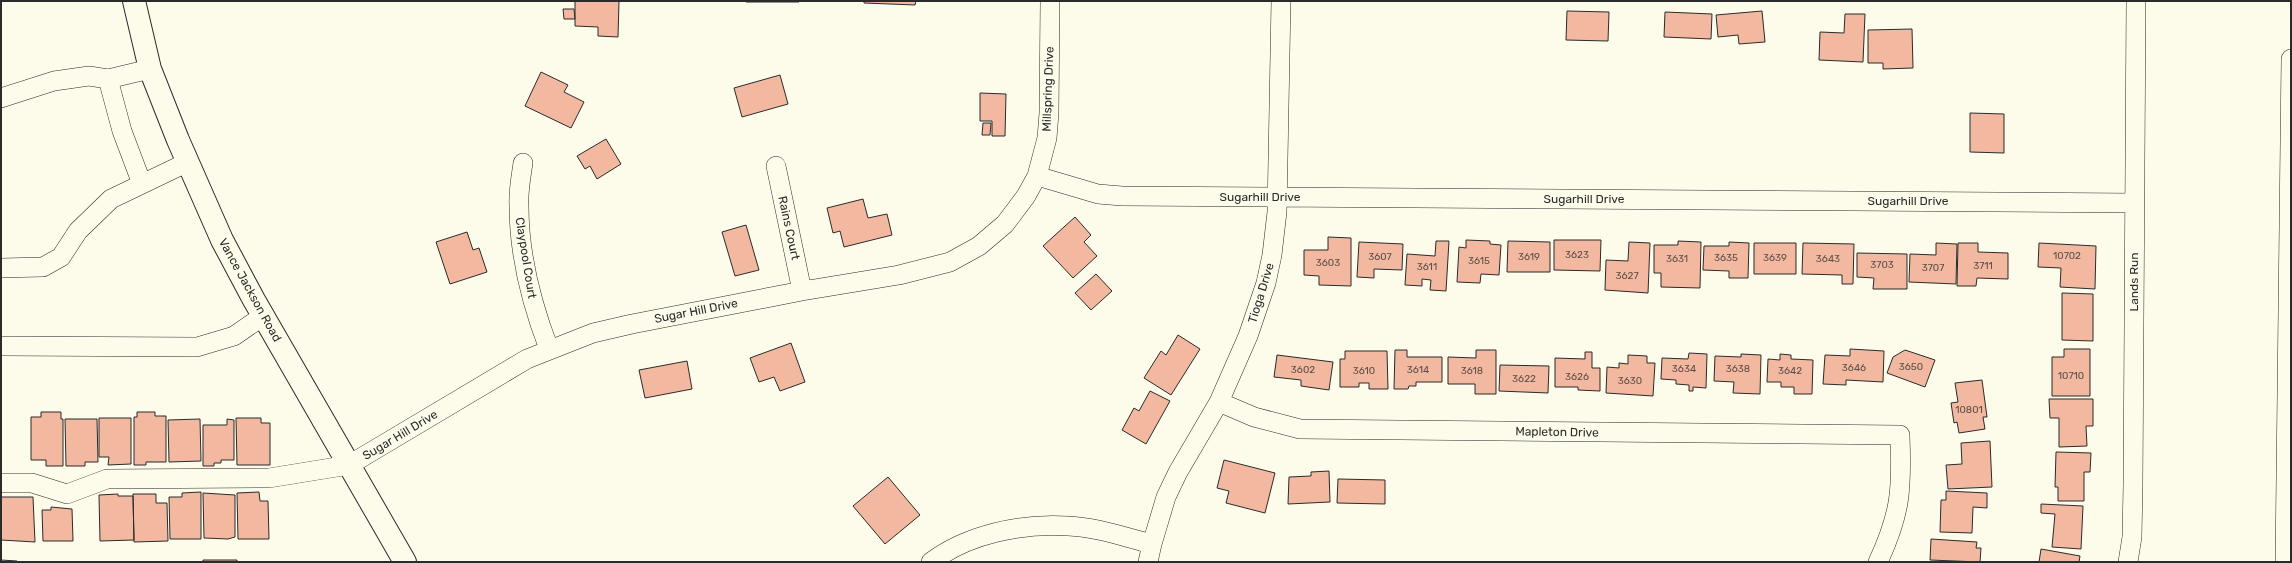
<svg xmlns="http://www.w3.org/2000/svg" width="2292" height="563" font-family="Rubik,sans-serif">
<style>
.building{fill:#f2b8a0;stroke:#2b2b2b}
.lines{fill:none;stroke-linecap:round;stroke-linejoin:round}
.minor-casing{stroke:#2b2b2b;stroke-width:20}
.major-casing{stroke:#2b2b2b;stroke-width:24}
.minor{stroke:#fdfbea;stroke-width:19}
.major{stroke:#fdfbea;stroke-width:22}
.labels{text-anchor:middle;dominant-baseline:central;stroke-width:3;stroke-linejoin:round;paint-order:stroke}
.number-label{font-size:10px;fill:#5d4e48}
.street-label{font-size:12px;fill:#2b2b2b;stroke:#fdfbea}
</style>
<rect width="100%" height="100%" fill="#fdfbea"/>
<path class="building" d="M575 1H619L618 37 598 36V27L575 26Z
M799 1V2H746V1Z
M864 1H916L915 5 864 3Z
M563 9H574L575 19H564Z
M1567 11 1609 12 1608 41 1566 40Z
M1762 11 1765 42 1739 44 1738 35 1718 37 1716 15Z
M1665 12 1712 14 1711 39 1664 37Z
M1845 14H1865L1863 62 1819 60 1820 32 1844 33Z
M1912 29 1913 68 1883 69V63H1868V30Z
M541 72 568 85 564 92 584 102 571 128 525 106Z
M780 75 788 104 742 117 734 88Z
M980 93 1006 94 1005 136H992V121H980Z
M1970 113 2004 114V153L1970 152Z
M983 123H991L990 135H982Z
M606 139 621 164 597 179 590 166 585 169 577 156Z
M863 199 868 218 887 214 892 235 844 247 840 231 833 233 827 208Z
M1075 217 1091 235 1084 242 1097 256 1073 278 1043 246Z
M746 225 759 270 735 276 722 232Z
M467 232 473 250 479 248 487 272 450 284 436 242Z
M1328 237 1351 238V286L1319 285V276L1304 275V250H1328Z
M1466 240 1490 241V244L1501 245 1499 275 1481 274 1480 283 1457 282 1459 247 1466 248Z
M1554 240H1601L1600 271 1554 270Z
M1436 241H1449L1446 291 1430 290 1431 280 1422 279V286L1405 285 1407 254 1435 256Z
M1508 241 1550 242V272H1507Z
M1678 241 1701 242 1700 288 1661 287V273H1654V245H1678Z
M1359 242 1403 244 1402 270 1374 269V278L1357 277Z
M1629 242 1650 243 1648 293 1605 290 1606 260 1628 261Z
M1729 242 1749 243 1748 278H1729V271L1703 270 1704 246H1729Z
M1754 243H1796V274H1754Z
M1803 243 1854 244 1853 284H1842V275L1802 274Z
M1936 243 1957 244 1956 284 1909 282 1910 254 1936 255Z
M1958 243H1978V252L2008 253V279L1977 278 1976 286H1957Z
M2039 243 2096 246 2095 289 2060 287 2061 268 2038 267Z
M1857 253 1907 254V289H1873L1874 278 1857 277Z
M1096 274 1112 291 1091 310 1075 293Z
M2062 293 2093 294V341L2062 340Z
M1178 335 1200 349 1171 395 1144 378 1161 351 1166 355Z
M791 343 805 382 780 391 774 377 759 382 750 358Z
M1850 349 1884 351 1883 382 1846 380V385L1823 384 1825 355 1850 356Z
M2064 349H2090V396H2052V357H2064Z
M1395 350H1407V357H1442V382H1416V386H1409L1408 389H1394Z
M1476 350H1496V394H1475V384H1448V357L1476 358Z
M1905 350 1935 360 1925 387 1887 373 1893 357Z
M1345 351H1387L1388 389H1369V383H1359V387H1340V359H1345Z
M1585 352H1592V368H1600V391L1578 390V387H1555V358L1585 359Z
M1689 353 1707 354 1706 388 1693 387V391H1689V385L1676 384V380L1661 379 1662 358 1688 359Z
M1741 354 1761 355 1760 394 1733 393 1734 382 1714 381 1715 356 1741 357Z
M1780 354 1791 355V359L1813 360 1812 394H1794V387H1781V382H1767L1768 359 1780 360Z
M1277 355 1333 362 1329 390 1301 386V380L1274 377Z
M1628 355 1647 356V363H1655L1653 396 1606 393 1607 367 1619 368V363L1628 364Z
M687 361 692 389 645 398 639 370Z
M1500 365 1549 366 1548 393 1499 391Z
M1982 380 1987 417H1983L1985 429 1959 433 1957 422 1954 423 1951 403 1958 402 1955 383Z
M1150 391 1170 401 1146 444 1122 430 1134 408 1139 411Z
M2049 399H2093V426H2086L2087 446 2059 447V418H2050Z
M41 412H61V419H63V466H46V460H31V417H41Z
M137 412H155V416H166V462H146V465H134V417H137Z
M99 418H131V464L108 465 109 457H99Z
M236 418H261V423H270V465H237Z
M65 419H97L98 462H85V466H66Z
M200 419 201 461 169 462 168 420Z
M227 419 234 420V460H221V463H214V466H203V425H227Z
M1990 441 1992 487 1948 489 1946 465 1962 464 1961 443Z
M2056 452 2091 453 2090 472H2084V501H2058V487H2055Z
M1224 460 1275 473 1265 513 1226 503 1229 491 1217 488Z
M1329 471 1330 502 1288 504 1289 477 1311 476V472Z
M888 477 920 515 885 544 853 506Z
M1338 479 1385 480V504L1337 503Z
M1946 491 1987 493V508L1973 507 1972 533 1940 532 1941 500H1946Z
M201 492V539H170L169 497H182V493Z
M259 492 260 501H268L269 539H238L237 493Z
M203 493 235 495V537L228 539 204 538Z
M118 494V496H133L134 540 100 541 99 495Z
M133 494H156V503H167L168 541 134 542Z
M1 497H33L35 542 1 540Z
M2041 504 2083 506 2081 549 2052 547 2055 514 2041 513Z
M51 507 72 509 73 541H43L42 510H51Z
M1931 539 1977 542 1976 548H1981L1980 562 1930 560Z
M2041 549 2080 556 2079 562H2039Z
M1 560 17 561V562H1Z
M203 560H237V562H203Z"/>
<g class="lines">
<g class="minor-casing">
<path id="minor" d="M108 79 122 131 142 184
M1 98 54 81 89 76 108 79 150 69
M523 163C521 177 518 192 519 206 519 254 532 305 549 349
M776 166 802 291
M1037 176 1098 194 1122 196 2134 203
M1 268 43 267 61 257 78 231 111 199 188 162
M1 346 197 347 234 336 263 316
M1219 402 1254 417 1300 429 1900 435C1902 489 1901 513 1878 562
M1 483H32L67 494 107 479 269 478 349 465 527 359 593 333 632 324 802 291 899 275 950 262 979 246 1005 224 1026 196 1037 176 1047 138 1049 113 1050 1
M931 562C968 534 1022 523 1068 526 1096 527 1124 537 1152 544
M1148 562 1152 544 1166 497 1178 472 1219 402 1248 336 1266 283 1272 255 1277 212 1281 1
M2128 562 2132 537 2133 485 2136 1
M2285 562 2291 59"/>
</g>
<g class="major-casing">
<path id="major" d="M134 1 150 69 178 140 222 240 254 300 405 562"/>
</g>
<use href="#minor" class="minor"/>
<use href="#major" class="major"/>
</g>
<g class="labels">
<g class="number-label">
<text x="1577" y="255">3623</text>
<text x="2067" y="256">10702</text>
<text x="1380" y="257">3607</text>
<text x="1529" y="257">3619</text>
<text x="1726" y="258">3635</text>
<text x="1775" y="258">3639</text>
<text x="1677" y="259">3631</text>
<text x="1828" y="259">3643</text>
<text x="1479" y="261">3615</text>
<text x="1328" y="263">3603</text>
<text x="1882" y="265">3703</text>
<text x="1983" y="266">3711</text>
<text x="1427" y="267">3611</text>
<text x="1933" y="268">3707</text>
<text x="1627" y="276">3627</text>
<text x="1911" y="367">3650</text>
<text x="1854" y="368">3646</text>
<text x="1684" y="369">3634</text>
<text x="1738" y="369">3638</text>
<text x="1303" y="370">3602</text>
<text x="1418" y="370">3614</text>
<text x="1364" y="371">3610</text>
<text x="1472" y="371">3618</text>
<text x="1790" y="371">3642</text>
<text x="2071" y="376">10710</text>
<text x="1577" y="377">3626</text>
<text x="1524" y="379">3622</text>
<text x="1630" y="381">3630</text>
<text x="1969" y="410">10801</text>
</g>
<g class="street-label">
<text transform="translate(1048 89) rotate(-88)">Millspring Drive</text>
<text x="1260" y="197">Sugarhill Drive</text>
<text x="1584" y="199">Sugarhill Drive</text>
<text x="1908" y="201">Sugarhill Drive</text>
<text transform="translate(789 228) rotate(78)">Rains Court</text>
<text transform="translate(526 258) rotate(81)">Claypool Court</text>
<text transform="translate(2134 282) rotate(-90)">Lands Run</text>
<text transform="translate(250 290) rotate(61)">Vance Jackson Road</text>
<text transform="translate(1261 293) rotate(-73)">Tioga Drive</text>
<text transform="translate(696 311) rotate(-11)">Sugar Hill Drive</text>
<text transform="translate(1557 432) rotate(1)">Mapleton Drive</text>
<text transform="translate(400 435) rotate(-31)">Sugar Hill Drive</text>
</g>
</g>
<rect width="2292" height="563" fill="none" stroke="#2b2b2b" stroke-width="4"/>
</svg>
